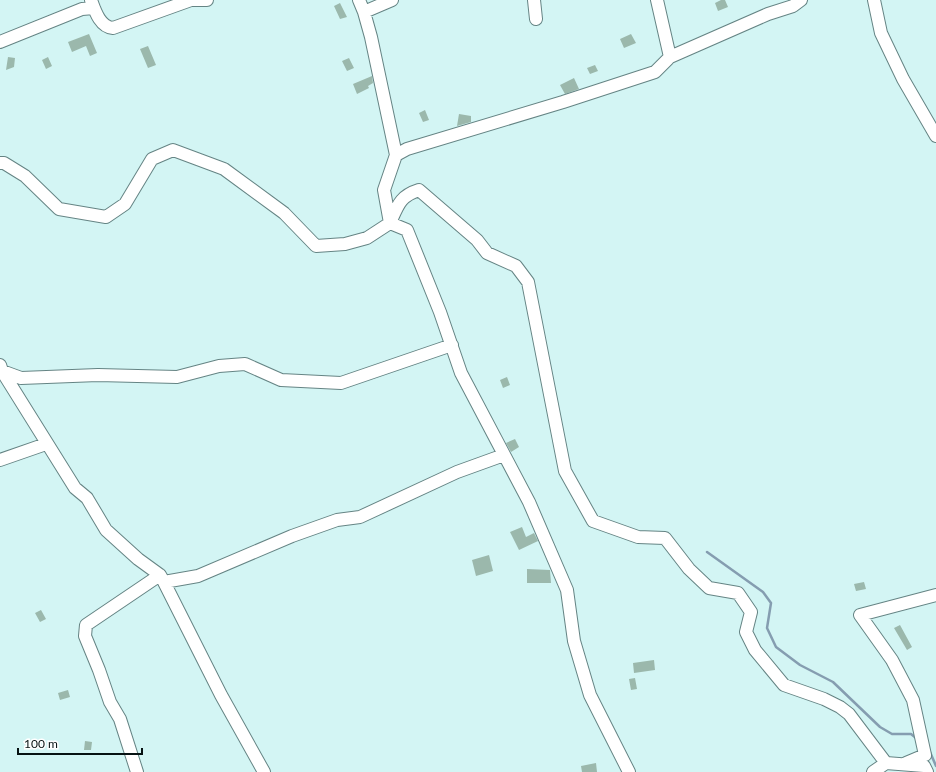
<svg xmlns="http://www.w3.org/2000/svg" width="936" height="772" font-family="Lato,sans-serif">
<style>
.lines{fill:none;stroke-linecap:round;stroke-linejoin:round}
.stream{stroke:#859db0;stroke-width:2.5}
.building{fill:#9bb8ac}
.minor-casing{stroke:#658484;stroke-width:14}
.minor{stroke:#fff;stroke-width:12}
</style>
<rect width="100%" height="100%" fill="#d3f5f4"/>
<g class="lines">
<path class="stream" d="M707 552 763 592 771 603 767 628 776 647 800 665 833 682 880 727 892 734H911L916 738
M930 752 936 766"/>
</g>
<path class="building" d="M721 0H725L728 7 718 11 715 3Z
M340 3 347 17 340 19 334 6Z
M89 34 97 53 90 56 86 46 72 52 68 42Z
M631 34 636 43 624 48 620 39Z
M148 46 156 65 148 68 140 49Z
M8 57 15 58 14 67 6 70Z
M48 57 52 66 46 69 42 60Z
M349 58 354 68 347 71 342 61Z
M595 65 598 71 590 74 587 68Z
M372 76 373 83 368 86 369 88 357 94 353 84Z
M574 78 579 89 565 94 560 85Z
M425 110 429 120 423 122 419 113Z
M459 114 471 116V122L457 126Z
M507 377 510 385 503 388 500 380Z
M515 439 519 447 511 452 506 443Z
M522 527 526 537 534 533 538 541 519 550 510 532Z
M489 555 493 571 476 576 472 560Z
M527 569 550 570 551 583H527Z
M864 582 866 589 856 591 854 584Z
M41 610 46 619 40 622 35 613Z
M900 625 912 647 907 650 894 628Z
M654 660 655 670 634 673 633 663Z
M635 678 637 689 631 690 629 679Z
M68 690 70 697 60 700 58 693Z
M85 741 92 742 91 750H84Z
M596 763 597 772H582L581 766Z"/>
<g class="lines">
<g class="minor-casing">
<path id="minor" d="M91 0C95 11 100 27 113 28L191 0H207
M534 0 536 19
M657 0 670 57
M874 0 881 33 903 79 936 136
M364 12 392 0
M0 42 82 9 94 8
M396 155 407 149 563 102 655 72 670 57 768 14 793 6 801 0
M0 163H4L25 176 59 209 106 217 125 204 152 159 173 150 224 169 284 213 316 246 345 244 367 238 390 223 384 190 396 155 371 37 364 12 359 0
M0 365 2 371 75 488 87 498 106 530 138 559 160 575 164 582 198 576 292 536 337 520 360 517 457 472 504 455
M2 371 21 378 98 375 177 377 219 366 245 364 281 380 341 383 452 345
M0 460 46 444
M164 582 221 695 264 772
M906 763 925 755 913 700 892 660 860 615 936 595
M137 772 120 719 110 702 99 670 85 636 86 625 160 575
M629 772 590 695 574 641 567 590 529 502 461 373 440 312 407 230 390 223C398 205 400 196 419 190L477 240 487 253 516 266 528 282 565 471 593 521 638 537 665 538 689 569 709 588 738 593 751 612 746 632 755 650 784 685 824 699 840 707 849 714 886 763 924 766 927 772
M873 772 886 763"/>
</g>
<use href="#minor" class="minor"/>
</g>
<path d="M18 748v6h124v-6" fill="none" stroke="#061212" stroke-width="2"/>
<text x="24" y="748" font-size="12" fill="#061212" stroke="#ffffff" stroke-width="3" paint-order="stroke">100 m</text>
</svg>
